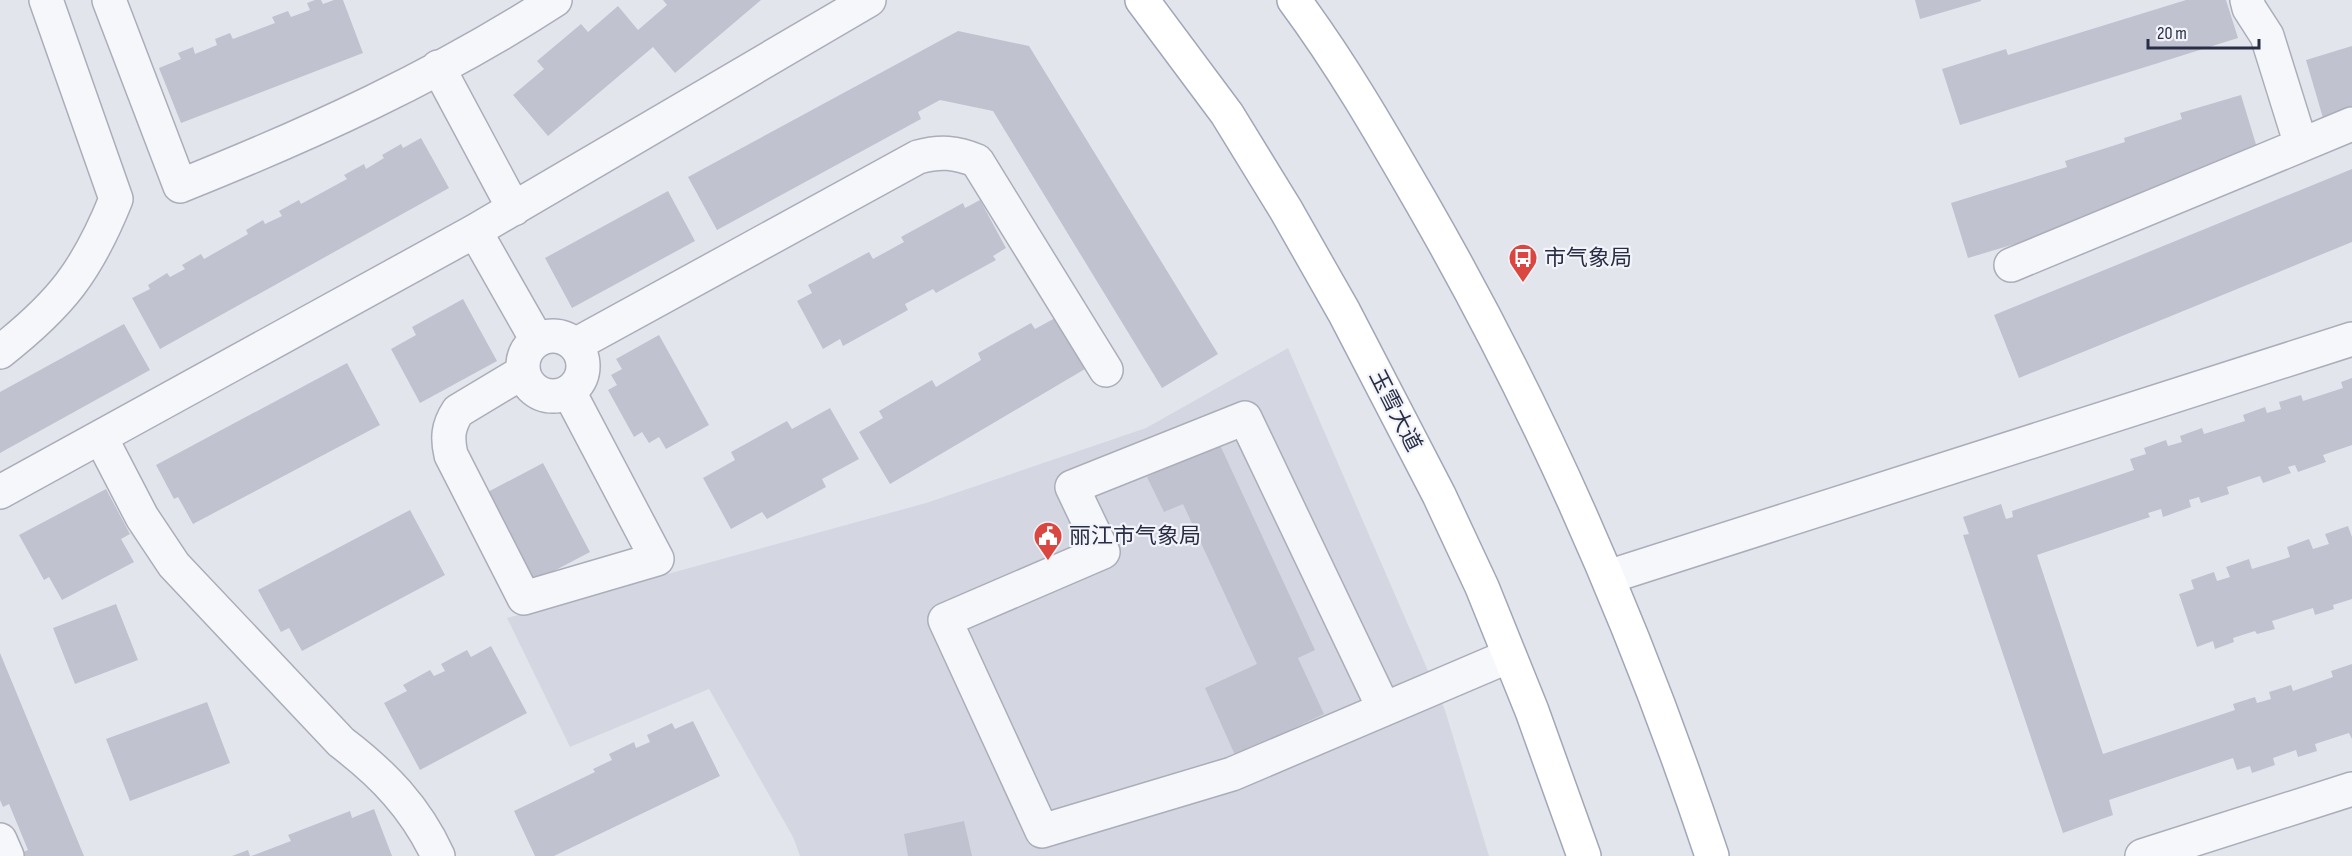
<svg xmlns="http://www.w3.org/2000/svg" width="2352" height="856" font-family="'Sofia Sans Condensed','Noto Sans SC',sans-serif">
<style>
.built{fill:#d4d7e1}
.building{fill:#c0c2cf}
.lines{fill:none;stroke-linecap:round;stroke-linejoin:round}
.minor-casing{stroke:#abaeba;stroke-width:36}
.major-casing{stroke:#a1a6b9;stroke-width:36}
.minor{stroke:#f6f7fa;stroke-width:33}
.major{stroke:#fff;stroke-width:33}
.labels{text-anchor:middle;dominant-baseline:central;stroke-width:4.5;stroke-linejoin:round;paint-order:stroke}
.poi-label{font-size:22px;fill:#292e46;stroke:#f3f4f9;text-anchor:start}
.street-label{font-size:22px;fill:#292e46;stroke:#f3f4f9}
</style>
<rect width="100%" height="100%" fill="#e3e5ec"/>
<path class="built" d="M1288 348 1445 710 1489 856H800L793 837 709 689 570 747 507 618 926 503 1146 428Z"/>
<path class="building" d="M315 0H321L323 4 334 0H343L363 53 181 123 159 68 181 59 178 53 193 47 195 54 217 45 215 39 230 33 233 39 275 23 272 17 288 11 291 17 310 10 307 3Z
M663 0H761L675 73 653 47 548 136 513 95 544 69 537 61 581 24 588 32 618 6 638 30 667 5Z
M1915 0H1981V1L1920 19Z
M2186 0H2226L2238 38 1960 125 1942 69 2006 49 2008 55Z
M958 31 1029 46 1218 354 1162 388 993 111 940 100 918 112 921 119 717 230 688 177Z
M2352 46V109L2323 118 2306 60Z
M2241 95 2258 151 2198 169 2199 175 2141 193 2143 199 2083 217 2085 223 1968 258 1951 203 2067 167 2065 161 2125 142 2124 138 2182 119 2180 113Z
M421 138 449 188 160 349 132 298 150 289 148 285 167 273 170 277 185 269 182 265 201 254 204 259 248 234 246 230 263 220 265 224 282 216 279 211 299 200 301 204 347 179 344 175 364 164 366 169 384 158 382 155 401 144 403 148Z
M2352 169V242L2019 378 1994 315Z
M668 191 695 241 572 308 545 258Z
M980 200 1006 248 993 256 996 260 936 293 933 289 905 304 908 310 843 346 840 339 823 349 797 301 812 293 808 285 869 252 873 259 904 242 901 237 963 203 965 208Z
M463 299 497 361 420 403 391 349 416 335 412 327Z
M1055 318 1085 369 890 484 859 432 883 418 879 411 932 380 936 387 981 360 978 353 1031 323 1035 329Z
M124 324 150 370 0 453V392Z
M659 335 709 425 666 449 659 437 649 443 642 432 634 437 608 390 617 385 611 375 622 369 616 359Z
M347 363 380 425 193 524 178 497 174 499 156 465Z
M2352 378V445L2323 455 2326 462 2298 472 2295 465 2288 467 2291 473 2263 483 2260 476 2227 487 2229 494 2201 503 2199 497 2189 500 2191 507 2163 517 2161 509 2148 513 2150 517 2037 555 2103 754 2235 710 2233 704 2255 697 2257 703 2271 699 2269 692 2291 685 2293 691 2333 677 2331 671 2352 664V739L2349 733 2315 744 2317 751 2298 757 2296 750 2273 758 2275 765 2252 773 2250 766 2237 770 2233 758 2109 800 2113 815 2063 833 1963 535 1969 534 1963 517 2001 504 2006 519 2013 517 2012 511 2134 470 2130 459 2146 454 2144 448 2166 440 2168 446 2182 442 2180 436 2202 428 2204 434 2245 421 2243 415 2265 407 2267 413 2281 409 2279 402 2301 395 2303 401 2343 388 2341 382Z
M830 408 859 459 822 479 826 487 767 519 762 512 731 529 703 478 735 460 731 452 787 421 792 429Z
M1219 443 1315 650 1298 658 1324 714 1235 755 1205 688 1257 664 1183 504 1164 512 1147 477Z
M543 463 590 552 531 583 484 494Z
M106 489 130 534 121 539 134 562 62 600 49 577 44 580 19 535Z
M410 510 445 575 302 651 289 628 281 632 258 590Z
M2348 526 2352 537V599L2333 605 2334 609 2315 615 2313 608 2272 621 2275 629 2257 634 2255 631 2233 638 2234 642 2215 649 2213 641 2197 647 2179 594 2194 589 2191 580 2214 572 2217 581 2230 577 2226 567 2249 559 2252 569 2290 557 2287 547 2309 539 2313 549 2329 544 2325 534Z
M116 604 138 660 75 684 53 628Z
M491 646 527 713 420 770 384 703 407 691 403 685 430 670 434 676 445 671 441 664 467 650 471 657Z
M0 653 84 856H22L21 853 28 850 9 804 3 807 0 800Z
M207 702 230 763 130 801 106 739Z
M693 721 720 776 554 856H535L514 811 595 772 593 769 612 760 609 754 634 742 636 748 650 742 647 735 672 723 675 729Z
M374 809 392 856H251L291 841 288 835 350 811 352 818Z
M964 821 972 856H908L904 834Z
M248 850 250 856H232Z"/>
<g class="lines">
<g class="minor-casing">
<path id="minor" d="M109 0 180 186C310 134 438 76 555 0
M2247 0 2249 8 2267 36 2301 145
M438 67 514 209
M475 231 537 340
M2011 265 2352 124
M523 366a30 30 0 1 1 60 0a30 30 0 1 1-60 0Z
M575 345 918 157C940 151 956 152 977 161L1106 370
M0 352C61 304 87 271 116 199L46 0
M523 372 458 411C448 426 447 438 451 455L524 598 657 559 569 392
M101 438 142 517 174 565 341 742C383 774 416 808 438 856
M0 492 475 231 869 0
M1608 577 2352 339
M1384 709 1245 418 1072 487 1103 552 945 620 1042 831 1232 774 1509 656
M0 840 7 856
M2142 856 2352 789"/>
</g>
<g class="major-casing">
<path id="major" d="M1142 0 1227 114 1286 210 1344 312 1439 495 1482 587 1532 711 1584 856
M1294 0C1343 66 1383 136 1424 207 1543 414 1637 630 1712 856"/>
</g>
<use href="#minor" class="minor"/>
<use href="#major" class="major"/>
</g>
<defs>
<g id="bus-pin" transform="scale(1.5)"><path d="M0 17L-7.5 6A9.5 9.5 0 1 1 7.5 6Z" fill="#d94740" stroke="#f3f4f9"/><path d="M-5-6H5V4H4V6H2V4H-2V6H-4V4H-5ZM-3.5-4V0h7V-4ZM-3.5 1.2v1.5H-2V1.2ZM2 1.2v1.5H3.5V1.2Z" fill="#fff"/></g>
<g id="civic-pin" transform="scale(1.5)"><path d="M0 17L-7.5 6A9.5 9.5 0 1 1 7.5 6Z" fill="#d94740" stroke="#f3f4f9"/><path d="M-.6-6.5H3V-4.5H.6V-3L4-1V1h2V6H-6V1h2V-1L-.6-3ZM-1.2 2.5V6h2.4V2.5Z" fill="#fff"/></g>
</defs>
<g fill-rule="evenodd">
<use href="#bus-pin" x="1523" y="258"/>
<use href="#civic-pin" x="1048" y="536"/>
</g>
<g class="labels">
<g class="poi-label">
<text x="1544" y="258">市气象局</text>
<text x="1069" y="536">丽江市气象局</text>
</g>
<g class="street-label">
<text transform="translate(1395 411) rotate(63)">玉雪大道</text>
</g>
</g>
<path d="M2148 39v9h111v-9" fill="none" stroke="#292e46" stroke-width="3"/>
<text x="2157" y="39" font-size="18" fill="#292e46" stroke="#f3f4f9" stroke-width="4.5" paint-order="stroke">20 m</text>
</svg>
